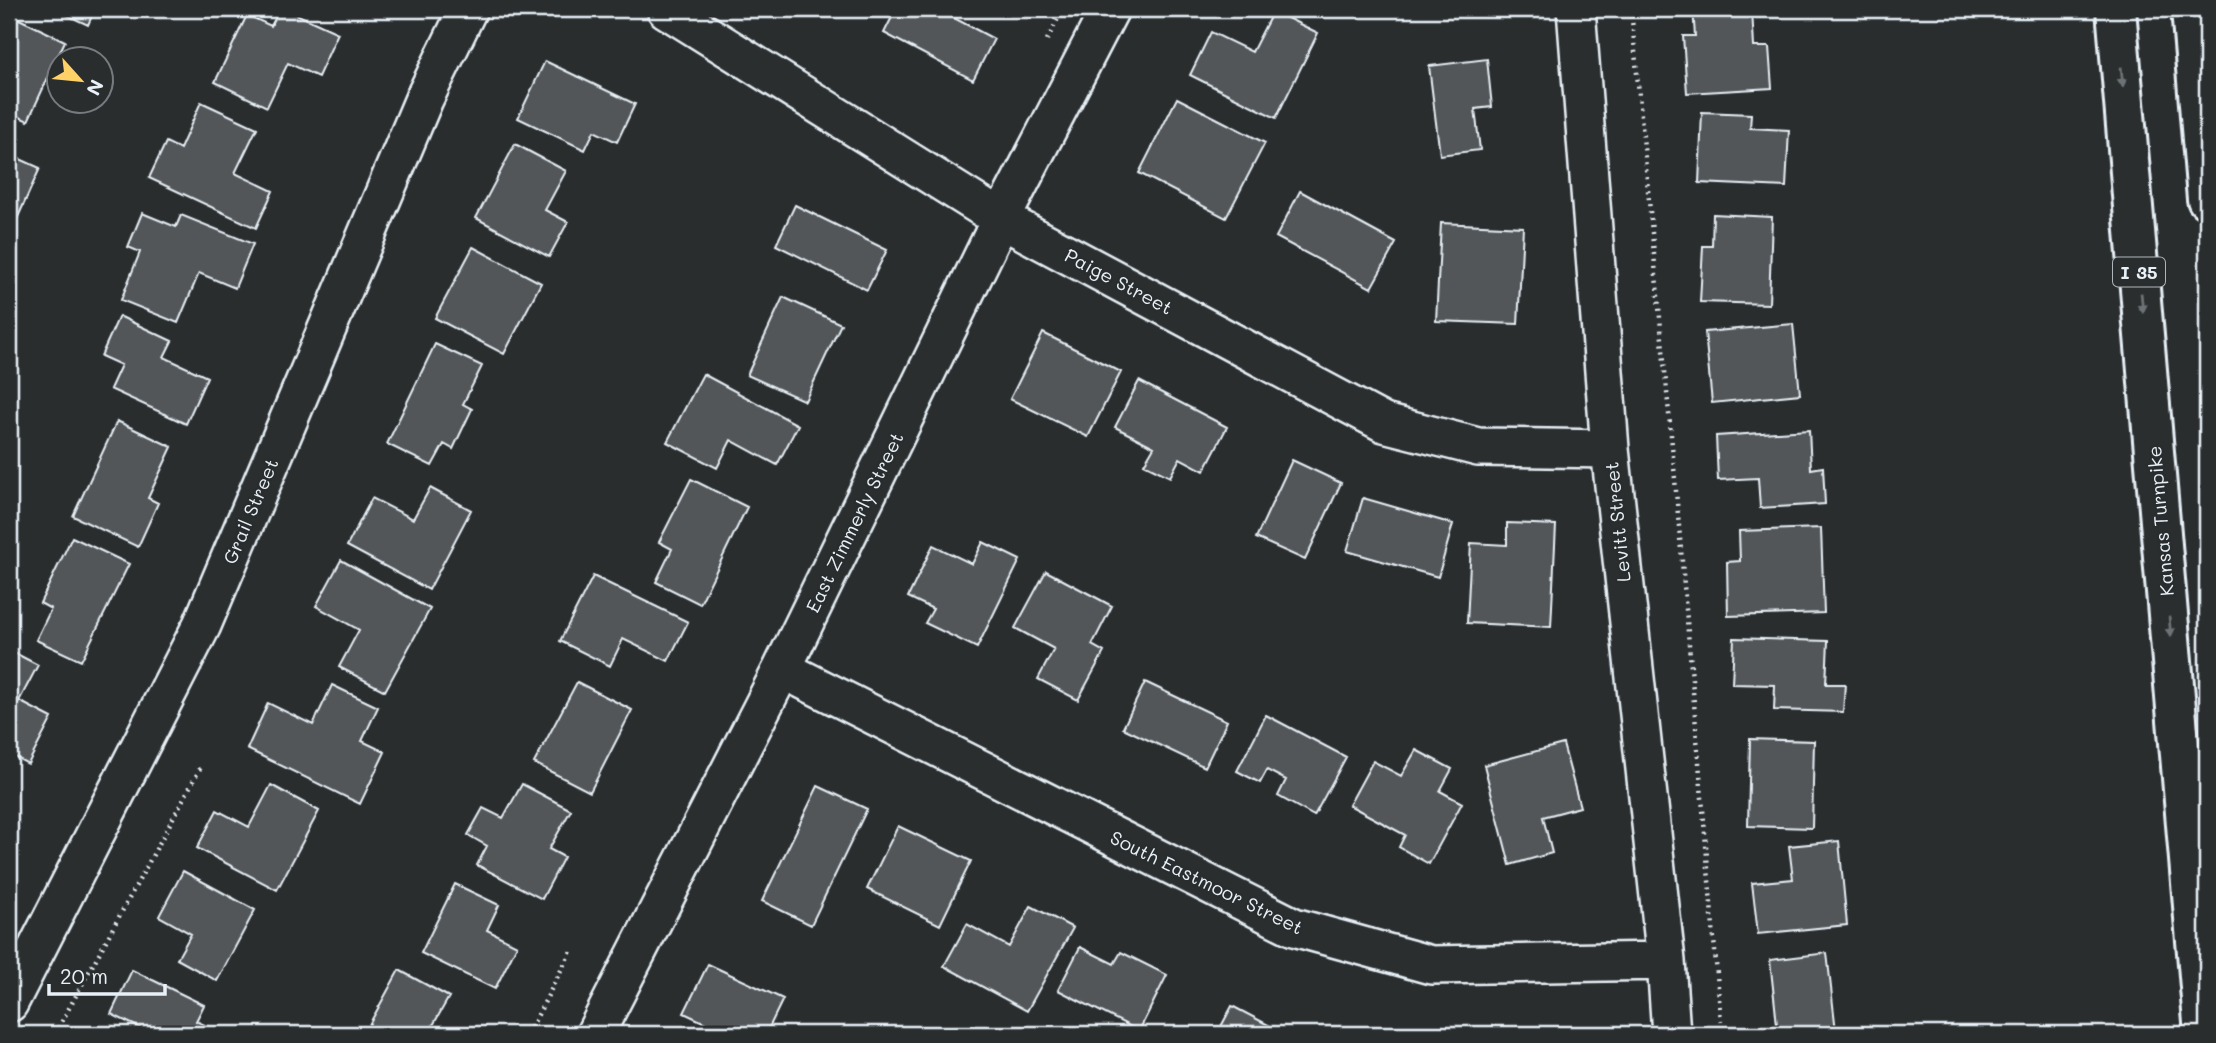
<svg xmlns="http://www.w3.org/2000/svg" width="2216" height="1043" font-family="Mali,sans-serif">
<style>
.building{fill:#535759;stroke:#e8f1f8;stroke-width:2}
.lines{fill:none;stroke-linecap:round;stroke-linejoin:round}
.street-casing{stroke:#e8f1f8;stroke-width:42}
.highway-casing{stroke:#e8f1f8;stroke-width:44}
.path{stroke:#e8f1f8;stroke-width:4.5;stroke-dasharray:2 5;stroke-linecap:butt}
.street{stroke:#2a2d2e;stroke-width:37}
.highway{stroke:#2a2d2e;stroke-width:38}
.oneway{fill:#6c7275}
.labels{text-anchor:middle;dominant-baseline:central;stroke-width:5;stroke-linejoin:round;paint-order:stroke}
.shield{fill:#2a2d2e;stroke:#afb6bb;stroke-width:2}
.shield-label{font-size:18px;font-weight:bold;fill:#e8f1f8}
.street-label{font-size:19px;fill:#e8f1f8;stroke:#2a2d2e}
</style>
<rect width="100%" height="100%" fill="#2a2d2e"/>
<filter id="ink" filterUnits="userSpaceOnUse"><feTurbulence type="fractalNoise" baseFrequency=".0143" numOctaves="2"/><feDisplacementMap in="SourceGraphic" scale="14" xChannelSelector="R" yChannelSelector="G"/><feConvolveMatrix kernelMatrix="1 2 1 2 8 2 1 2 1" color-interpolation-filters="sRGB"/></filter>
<g filter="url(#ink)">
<path class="building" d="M54 9H95L88 25Z
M280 9H285L338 33 318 77 288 63 267 107 215 82 247 15 271 26Z
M896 9H937L994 39 973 80 884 33Z
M1693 9H1752L1754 47H1769L1772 88 1687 93 1683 36H1695Z
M1273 11 1318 33 1276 118 1190 75 1211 32 1252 52Z
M17 18 65 41 28 121 9 112V35Z
M1487 59 1492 107 1475 109 1480 150 1440 155 1429 66Z
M545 61 635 104 617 142 594 131 585 150 518 118Z
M1177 98 1265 143 1226 218 1139 173Z
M201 102 257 128 235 173 273 191 256 228 149 178 166 142 180 149Z
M1702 112 1751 114 1750 128 1789 130 1786 187 1699 183Z
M9 135 19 139 11 155 40 168 9 237Z
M515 144 566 171 545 210 568 222 549 257 476 218Z
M1300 191 1396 243 1371 288 1276 237Z
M795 205 887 250 867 290 776 245Z
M142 213 176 227 181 215 253 244 235 288 199 273 178 323 121 300 140 252 128 247Z
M1713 214 1772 217 1769 304 1700 302 1703 246H1712Z
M1441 223 1523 227 1518 324 1436 321Z
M473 247 541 283 504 354 435 318Z
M783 297 841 324 805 401 747 375Z
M119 316 172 341 164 357 207 377 186 424 110 389 121 365 101 356Z
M1793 324 1800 394 1712 403 1705 332Z
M1043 333 1121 372 1088 437 1010 399Z
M435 344 482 366 463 404 472 409 453 449 444 444 432 466 387 444Z
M703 374 798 425 777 465 731 440 717 468 667 442Z
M1139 381 1227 427 1204 471 1180 458 1170 477 1144 464 1154 447 1115 427Z
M117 421 172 447 148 498 158 503 138 547 73 516Z
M1809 430 1811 469 1823 467 1825 504 1760 508 1758 478 1718 480 1716 436Z
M1292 460 1341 483 1305 560 1256 538Z
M691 479 747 507 700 604 656 582 672 549 659 542Z
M430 488 471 510 429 590 347 546 372 498 413 519Z
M1363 498 1453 524 1438 577 1347 551Z
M1507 523 1556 525 1551 627 1467 623 1471 543 1507 545Z
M1821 528 1824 613 1728 616 1727 562 1740 561 1739 531Z
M72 537 129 564 81 661 36 640 51 609 40 603Z
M983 542 1020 560 977 648 925 623 933 609 908 597 933 545 972 564Z
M341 560 430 609 385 691 339 667 359 630 316 606Z
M1046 571 1112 606 1092 645 1104 652 1078 700 1038 679 1054 649 1015 628Z
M593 576 688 622 668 661 623 639 610 666 560 641Z
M1734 638 1828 641 1826 684H1845L1843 712 1774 710 1775 685 1732 684Z
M9 650 38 665 19 701 52 718 28 764 9 754Z
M577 682 632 710 590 792 534 763Z
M1145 682 1227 721 1205 767 1123 728Z
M332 685 378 707 362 741 385 752 360 804 247 749 268 703 313 725Z
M1266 715 1346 757 1314 816 1278 796 1286 780 1267 770 1260 783 1237 771Z
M1750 739 1814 741 1812 828 1748 826Z
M1563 744 1580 807 1543 817 1552 853 1510 865 1484 765Z
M1416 750 1452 769 1440 791 1462 803 1429 864 1399 847 1405 835 1349 805 1373 761 1401 776Z
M522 784 571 810 549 849 564 857 542 899 477 865 487 846 468 835 483 808 503 818Z
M271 785 319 811 277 890 197 848 217 810 249 827Z
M818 786 867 809 811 925 762 901Z
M898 826 971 861 940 925 867 889Z
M1839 841 1847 925 1758 934 1752 883 1793 879 1789 846Z
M183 871 255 910 217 981 177 959 191 934 159 916Z
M455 884 499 905 487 930 517 945 495 989 421 953Z
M1031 906 1073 928 1027 1011 944 966 967 924 1009 947Z
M1080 947 1114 964 1121 952 1167 975 1139 1031 1058 990Z
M1827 953 1836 1031 1778 1034 1770 960Z
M708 964 783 999 766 1034H715L718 1029 684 1013Z
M132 970 204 1005 196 1021 213 1029 211 1034H137L140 1028 111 1014Z
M399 970 449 997 428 1034H364Z
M1232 1006 1276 1029 1273 1034H1217Z"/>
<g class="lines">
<g class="street-casing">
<path id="street" d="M666 9 1001 219 1384 423 1478 447 1610 449
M1576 9 1610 449 1666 961 1671 1034
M782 669 1294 927 1431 965 1666 961
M9 1003 202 625 424 99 468 9
M595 1034 782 669 1001 219 1110 9"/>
</g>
<g class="highway-casing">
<path id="highway" d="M2116 9 2204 1034
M2191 9 2207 199"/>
</g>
<path class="path" d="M1631 9 1674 467 1722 1034
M1047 40 1063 9
M55 1034 202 765
M528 1034 572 949"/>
<use href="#street" class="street"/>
<use href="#highway" class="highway"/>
</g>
<defs><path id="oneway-solid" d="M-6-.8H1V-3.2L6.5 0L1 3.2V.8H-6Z" transform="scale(1.75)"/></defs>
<g class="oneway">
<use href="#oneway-solid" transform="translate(2122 77) rotate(85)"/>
<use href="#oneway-solid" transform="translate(2142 303) rotate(85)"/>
<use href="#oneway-solid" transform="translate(2170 627) rotate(85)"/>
</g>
</g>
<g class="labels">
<rect class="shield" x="2113" y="257.5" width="52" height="29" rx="5"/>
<g class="shield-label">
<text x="2139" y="272">I 35</text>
</g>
<g class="street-label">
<text transform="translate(1119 281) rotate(28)">Paige Street</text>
<text transform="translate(250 511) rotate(-67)">Grail Street</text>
<text transform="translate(2160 521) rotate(-95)">Kansas Turnpike</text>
<text transform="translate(854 522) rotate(-64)">East Zimmerly Street</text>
<text transform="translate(1617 522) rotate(-96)">Levitt Street</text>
<text transform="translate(1207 882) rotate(26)">South Eastmoor Street</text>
</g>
</g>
<rect width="2216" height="1043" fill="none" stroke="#2a2d2e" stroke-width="35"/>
<rect x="18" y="18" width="2181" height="1008" fill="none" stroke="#e8f1f8" stroke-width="2.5" filter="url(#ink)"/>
<g transform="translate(80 80) rotate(117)"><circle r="33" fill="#2a2d2e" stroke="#767b7f" stroke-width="2"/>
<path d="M0-5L12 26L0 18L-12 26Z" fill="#ffd166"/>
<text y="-10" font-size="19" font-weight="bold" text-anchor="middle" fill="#e8f1f8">N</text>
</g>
<path d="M49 984v10h116v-10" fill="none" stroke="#e8f1f8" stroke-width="3.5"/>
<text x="60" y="984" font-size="21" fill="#e8f1f8" stroke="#2a2d2e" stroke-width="5" paint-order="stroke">20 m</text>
</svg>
